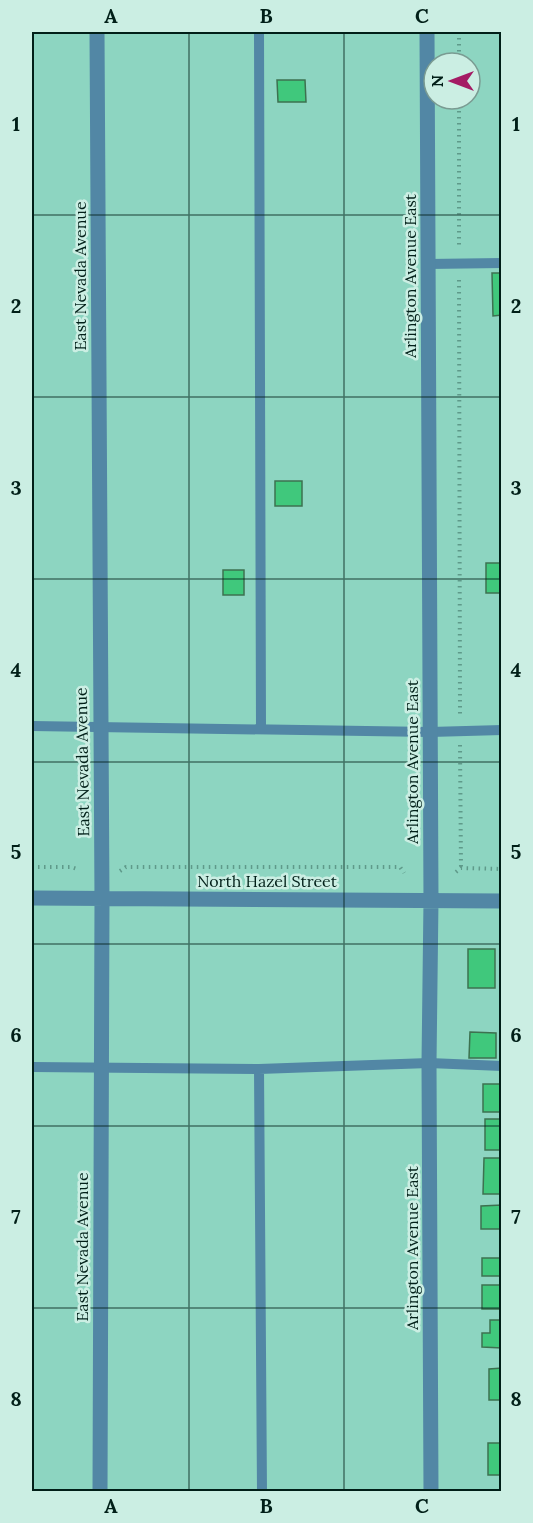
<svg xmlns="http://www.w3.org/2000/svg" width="533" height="1523" font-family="Lora,serif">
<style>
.building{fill:#40c87c;stroke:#3d7150;stroke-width:1.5}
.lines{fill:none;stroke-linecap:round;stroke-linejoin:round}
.path{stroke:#5f9a8a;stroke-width:4;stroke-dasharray:1.5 4.5;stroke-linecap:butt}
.service{stroke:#5287a5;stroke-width:10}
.minor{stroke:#5287a5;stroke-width:15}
.grid{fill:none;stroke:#011f18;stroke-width:1.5;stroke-opacity:0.55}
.labels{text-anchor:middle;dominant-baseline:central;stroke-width:5;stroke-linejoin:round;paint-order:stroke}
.street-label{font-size:16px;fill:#011f18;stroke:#cbeee3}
.neatline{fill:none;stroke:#011f18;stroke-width:2}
.grid-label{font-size:20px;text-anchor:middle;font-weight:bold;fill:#011f18}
</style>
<rect width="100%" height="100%" fill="#8dd5c1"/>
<path class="building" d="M277 80H305L306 102H278Z
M492 273H502V315L493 316Z
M275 481H302V506H275Z
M486 563H502V593H486Z
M223 570H244V595H223Z
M468 949H495V988H468Z
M470 1032 496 1033V1058H469Z
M483 1084H502V1112H483Z
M485 1119H502V1150H485Z
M484 1158H502V1194H483Z
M502 1205V1229H481V1206Z
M501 1251 502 1276H482V1258H501Z
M482 1285H502V1309H482Z
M490 1320H502V1348L482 1347V1333H490Z
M502 1368V1400H489V1369Z
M488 1443H502V1475H488Z"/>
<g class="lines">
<path class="path" d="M459 32V63
M459 99V248
M459 280 460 716
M460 745 461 868
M32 867H71L77 869
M120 871 126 867H400L404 873
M456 872 461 868 502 869"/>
<path class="service" d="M259 32 261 728
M428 264 502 263
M32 726 430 732 502 730
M32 1067 259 1069 429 1063 502 1066
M259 1069 262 1492"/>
<path class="minor" d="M97 32 102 899 100 1492
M427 32 431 900 429 1063 431 1492
M32 898 502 901"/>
</g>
<path class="grid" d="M189 32V1492M344 32V1492M32 215H502M32 397H502M32 579H502M32 762H502M32 944H502M32 1126H502M32 1308H502"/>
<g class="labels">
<g class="street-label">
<text transform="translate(80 276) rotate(-90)">East Nevada Avenue</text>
<text transform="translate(410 276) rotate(-90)">Arlington Avenue East</text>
<text transform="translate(82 762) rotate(-91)">East Nevada Avenue</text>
<text transform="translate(412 762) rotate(-90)">Arlington Avenue East</text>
<text x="267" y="881">North Hazel Street</text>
<text transform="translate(82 1247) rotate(-90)">East Nevada Avenue</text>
<text transform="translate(412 1248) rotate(-90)">Arlington Avenue East</text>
</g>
</g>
<rect width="533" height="1523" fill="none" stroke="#cbeee3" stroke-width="66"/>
<g transform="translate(452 81) rotate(270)"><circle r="28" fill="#cbeee3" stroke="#7a9b92" stroke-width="1.5"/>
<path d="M0-4.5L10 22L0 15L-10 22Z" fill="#a41b64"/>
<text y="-9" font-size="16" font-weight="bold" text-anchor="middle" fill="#011f18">N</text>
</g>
<rect x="33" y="33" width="467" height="1457" class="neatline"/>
<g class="grid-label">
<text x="111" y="23">A</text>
<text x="266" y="23">B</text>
<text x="422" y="23">C</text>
<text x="16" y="131">1</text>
<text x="516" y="131">1</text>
<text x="16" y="313">2</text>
<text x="516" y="313">2</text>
<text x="16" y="495">3</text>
<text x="516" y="495">3</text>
<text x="16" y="677">4</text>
<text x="516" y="677">4</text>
<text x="16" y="859">5</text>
<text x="516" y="859">5</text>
<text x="16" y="1042">6</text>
<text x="516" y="1042">6</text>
<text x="16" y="1224">7</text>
<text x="516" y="1224">7</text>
<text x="16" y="1406">8</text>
<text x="516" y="1406">8</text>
<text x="111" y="1513">A</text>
<text x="266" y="1513">B</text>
<text x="422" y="1513">C</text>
</g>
</svg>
